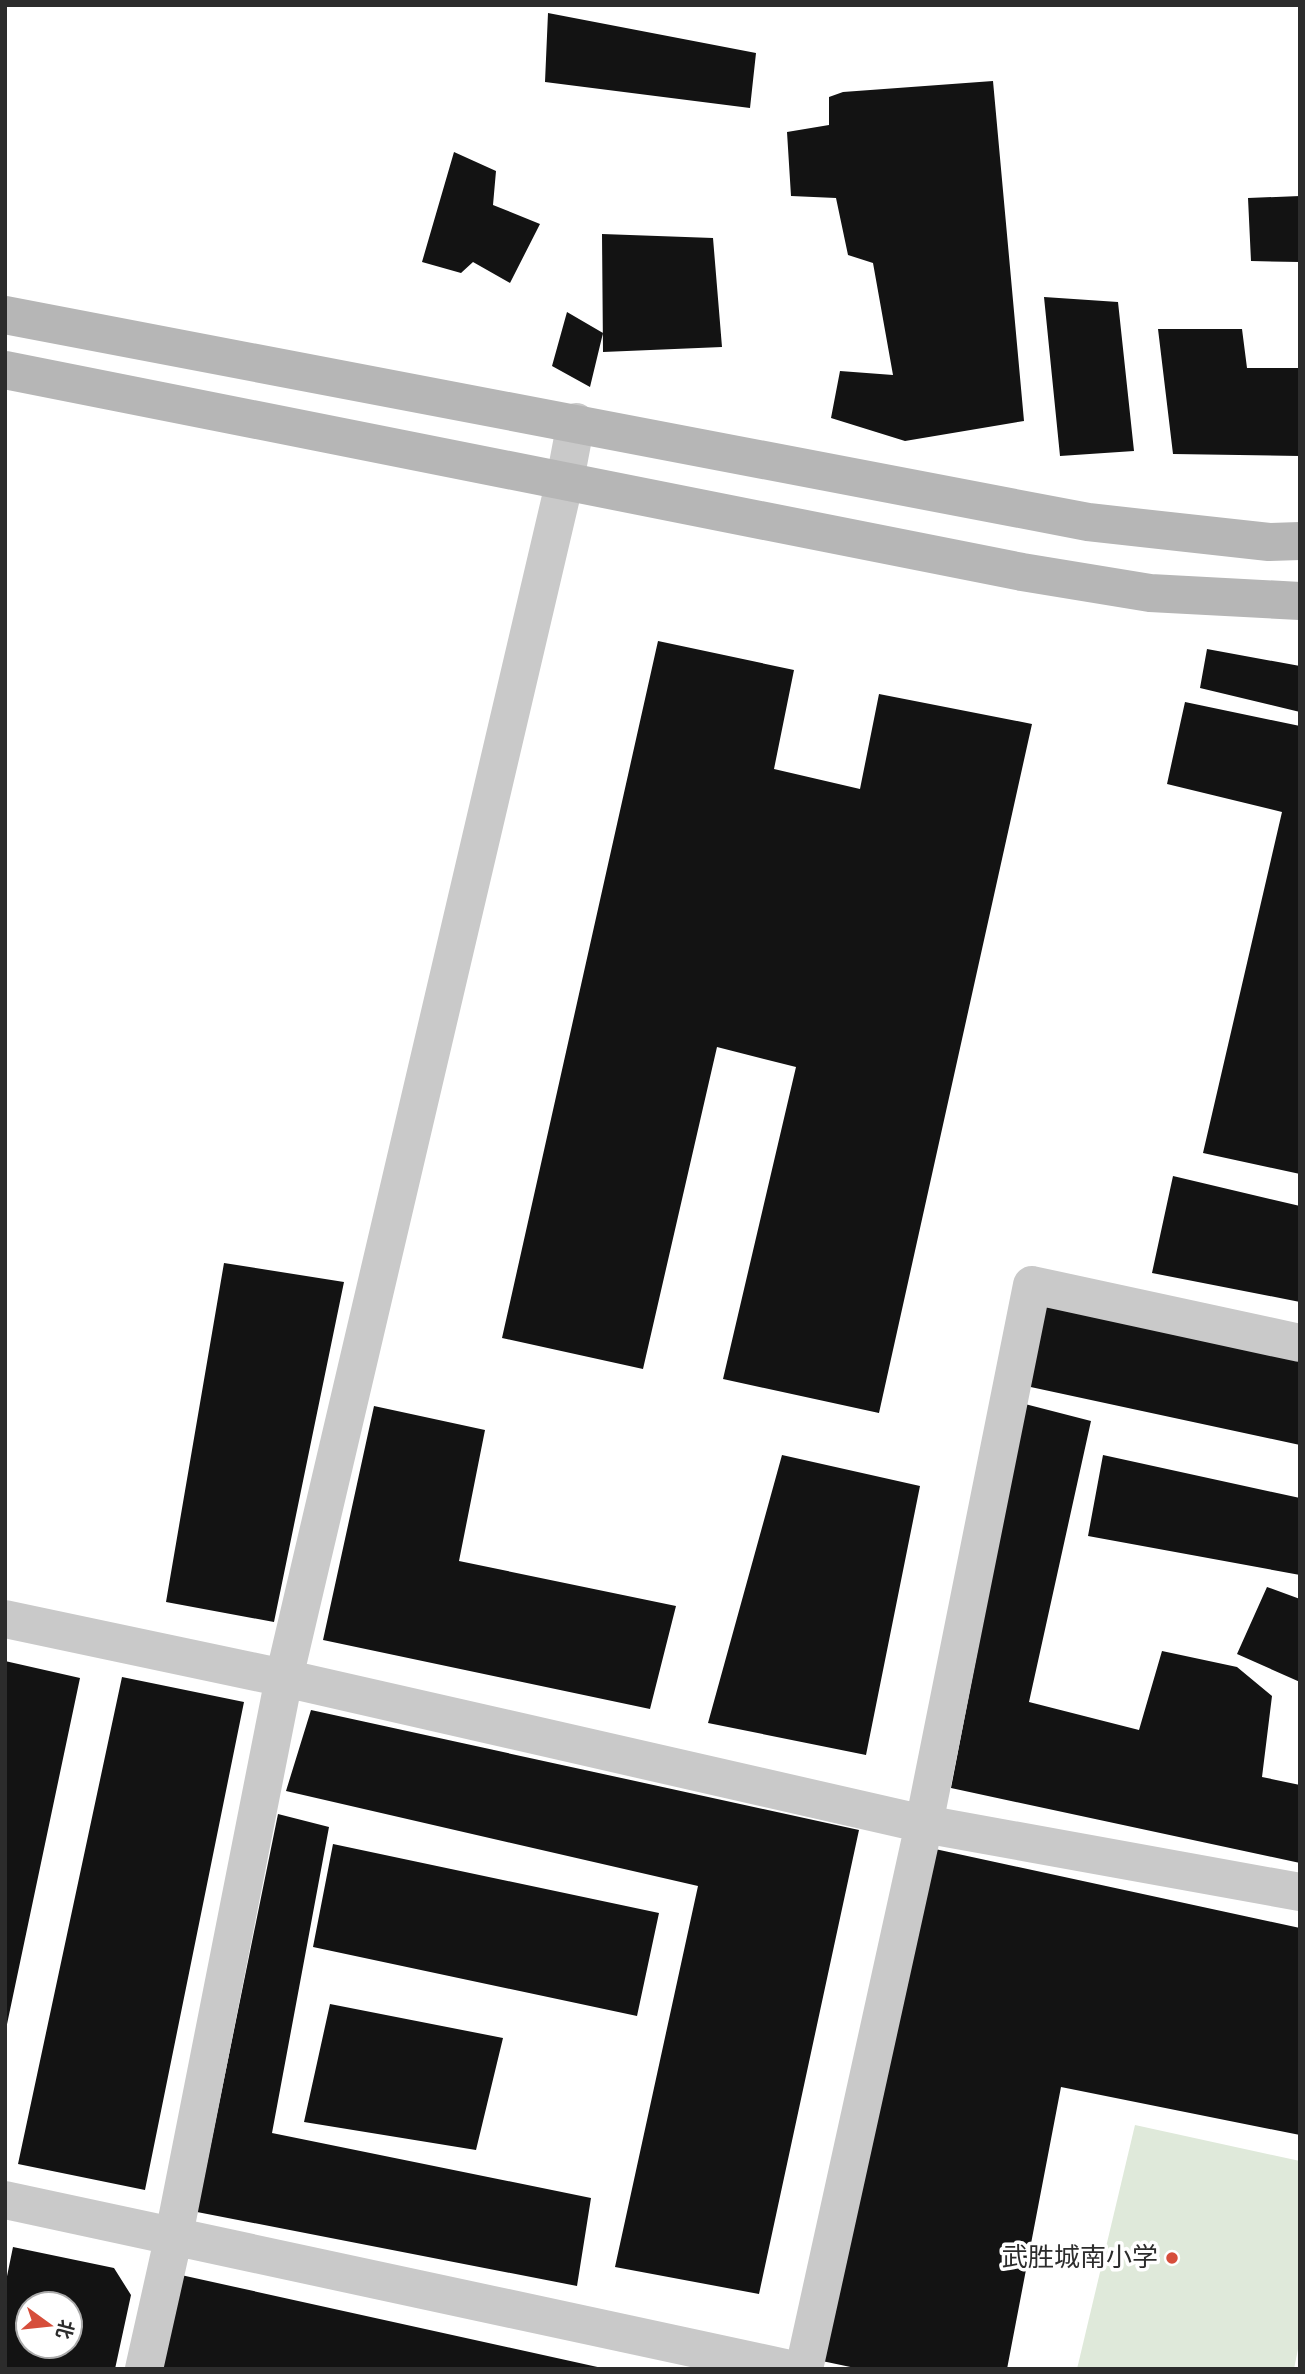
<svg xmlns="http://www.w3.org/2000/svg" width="1305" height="2374" font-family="Signika,'Noto Sans SC',sans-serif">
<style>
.green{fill:#dfe9da}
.building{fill:#131313;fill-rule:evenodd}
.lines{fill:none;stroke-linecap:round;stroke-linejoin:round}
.minor{stroke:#c9c9c9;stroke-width:38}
.secondary{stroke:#b6b6b6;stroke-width:38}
.poi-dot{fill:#d64e3b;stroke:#fff;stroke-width:2.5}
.labels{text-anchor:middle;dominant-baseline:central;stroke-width:7;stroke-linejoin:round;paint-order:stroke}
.poi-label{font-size:26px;fill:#2c2c2c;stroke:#fff;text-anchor:end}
</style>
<rect width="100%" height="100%" fill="#fff"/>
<path class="green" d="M1135 2125 1300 2161V2339L1294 2369H1077Z"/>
<path class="building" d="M548 13 756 53 750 108 545 82Z
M993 81 1024 421 905 441 831 418 840 371 893 375 873 263 848 255 836 198 791 196 787 132 829 125V97L843 92Z
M454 152 496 171 493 205 540 224 510 283 473 262 461 273 422 262Z
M1300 196V262L1251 261 1248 198Z
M602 234 713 238 722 347 603 352Z
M1044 297 1118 302 1134 451 1060 456Z
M567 312 603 333 590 387 552 366Z
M1158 329H1242L1247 368H1300V456L1173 454Z
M658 641 794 670 774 769 860 789 879 694 1032 724 879 1413 723 1379 796 1067 717 1047 643 1369 502 1338Z
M1207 649 1300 666V712L1200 688Z
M1185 702 1300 726V1174L1203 1153 1282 812 1167 784Z
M1173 1176 1300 1206V1302L1152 1273Z
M224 1263 344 1282 274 1622 166 1602Z
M1046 1305 1300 1359V1445L1026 1386Z
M1025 1404 1091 1421 1029 1702 1139 1730 1162 1651 1237 1667 1272 1696 1262 1777 1300 1785V1863L951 1788Z
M374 1406 485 1430 459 1561 676 1606 650 1709 323 1640Z
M782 1455 920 1486 866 1755 708 1723Z
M1103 1455 1300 1498V1575L1088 1536Z
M1267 1587 1300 1599V1682L1237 1654Z
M5 1661 80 1678 6 2029H5Z
M122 1677 244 1702 145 2190 18 2164Z
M311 1710 859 1830 759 2294 615 2267 698 1886 286 1791Z
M278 1814 329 1827 272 2133 591 2198 577 2286 197 2212Z
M333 1844 659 1913 637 2016 313 1947Z
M935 1849 1300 1928V2135L1061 2087 1007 2369H860L822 2361Z
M330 2004 503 2038 476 2150 304 2122Z
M13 2247 114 2268 131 2295 115 2369H5V2286ZM28 2304H70V2346H28Z
M181 2275 602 2368 601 2369H160Z"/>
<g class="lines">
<path class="minor" d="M5 1619 284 1678 924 1824 1300 1892
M5 2200 790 2369
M144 2369 174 2235 284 1678 565 480 576 422
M804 2369 924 1824 1032 1285 1300 1343"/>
<path class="secondary" d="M5 315 1088 522 1269 542 1300 541
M5 370 1022 572 1150 593 1300 601"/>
</g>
<circle class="poi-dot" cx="1172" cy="2258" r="7"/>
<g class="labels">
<g class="poi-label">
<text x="1158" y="2258">武胜城南小学</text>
</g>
</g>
<rect width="1305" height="2374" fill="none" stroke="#2c2c2c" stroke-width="14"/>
<g transform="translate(49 2325) rotate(105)"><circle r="33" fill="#ffffff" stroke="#ababab" stroke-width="2"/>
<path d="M0-5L12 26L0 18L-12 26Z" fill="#d64e3b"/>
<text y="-10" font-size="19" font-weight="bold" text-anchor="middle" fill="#2c2c2c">北</text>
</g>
</svg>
